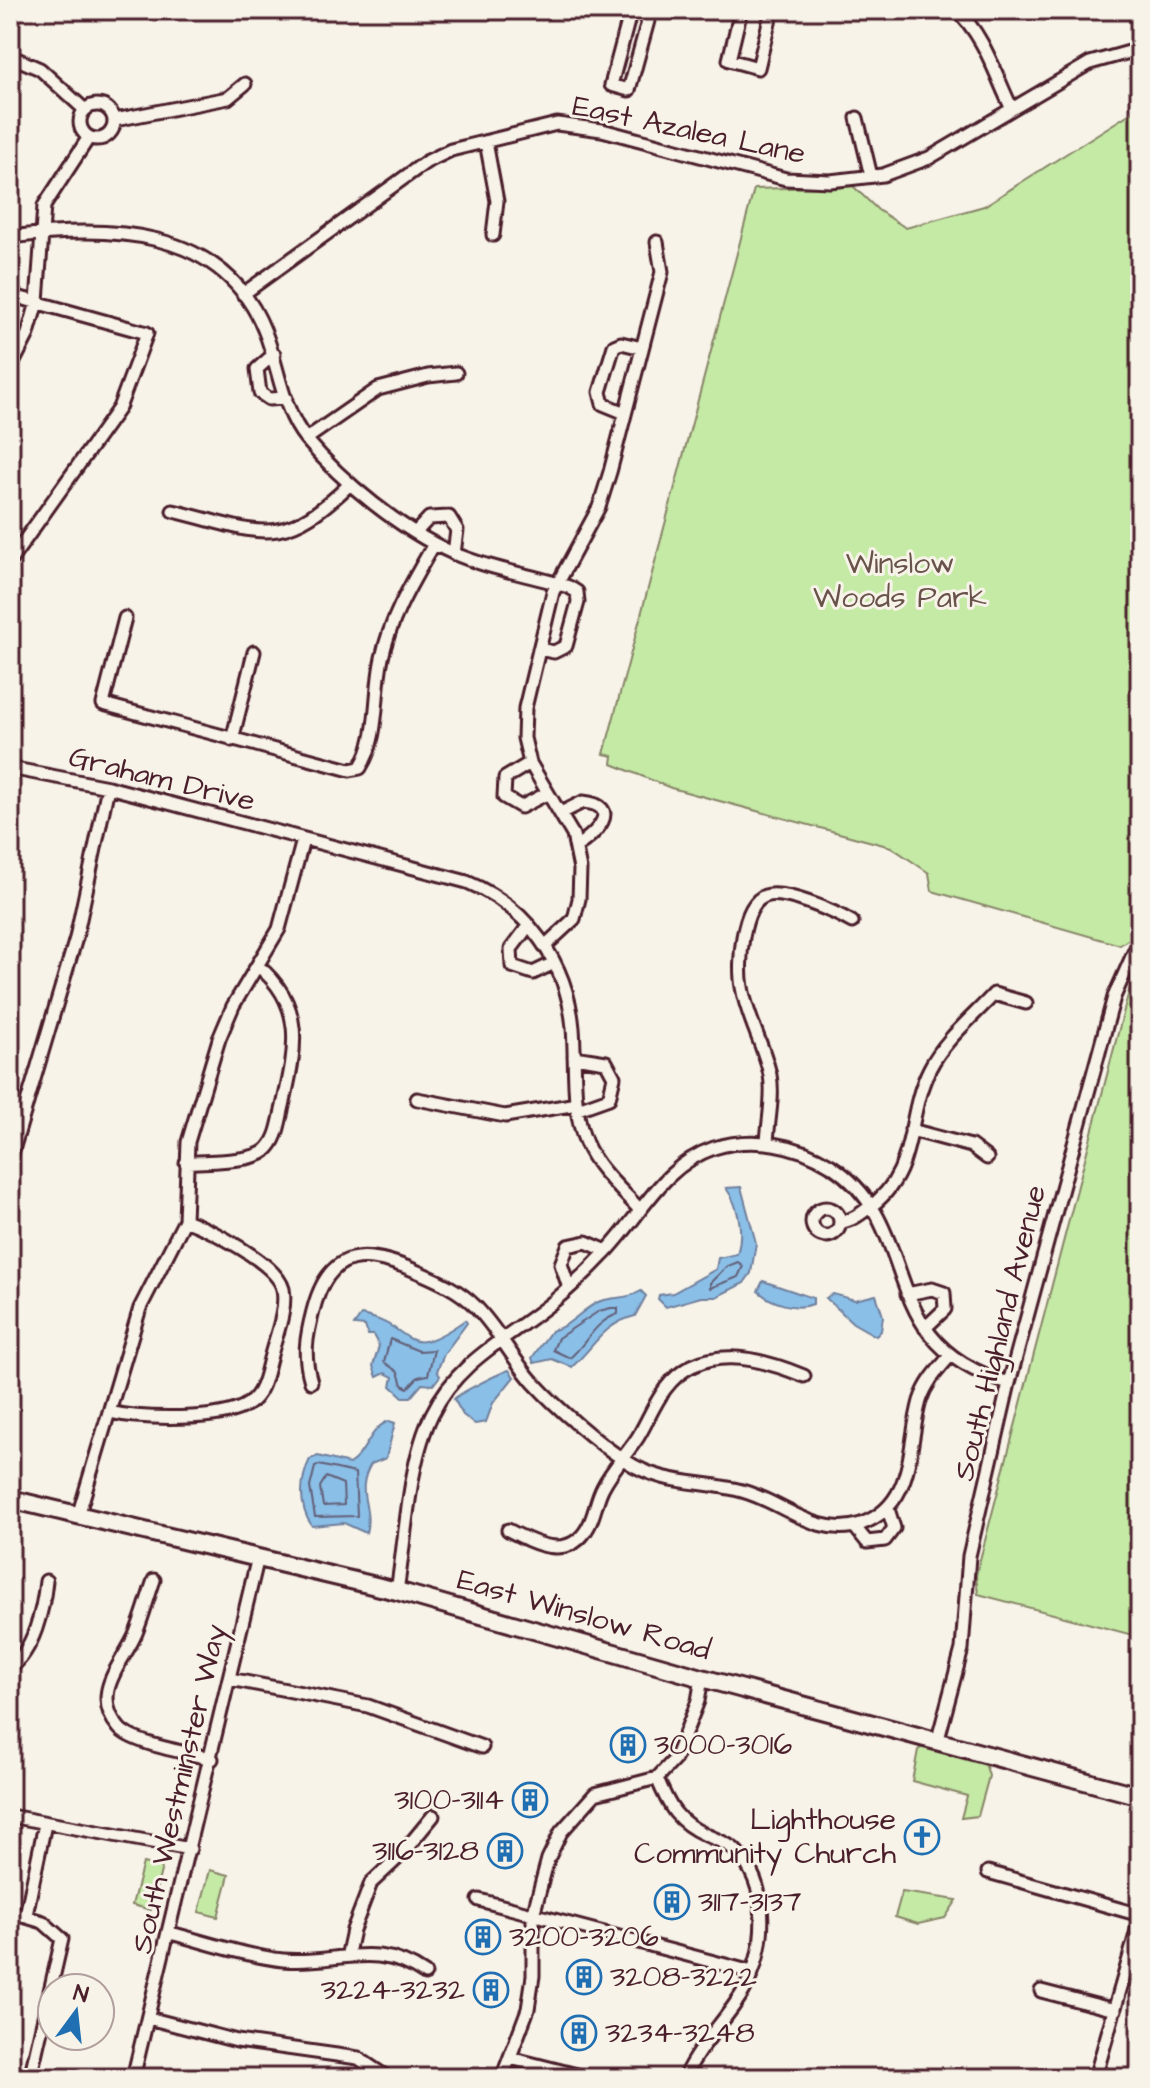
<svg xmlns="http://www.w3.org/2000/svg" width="1150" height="2088" font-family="'Architects Daughter',sans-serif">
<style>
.green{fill:#c4eaa5;stroke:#878468;stroke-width:2}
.water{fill:#8abfe8;stroke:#707f9c;stroke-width:2}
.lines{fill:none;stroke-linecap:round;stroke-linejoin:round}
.shore{stroke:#645f77;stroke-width:2}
.street-casing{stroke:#4a1f2b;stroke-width:17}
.secondary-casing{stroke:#4a1f2b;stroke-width:22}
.street{stroke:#f7f3e8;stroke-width:11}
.secondary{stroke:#f7f3e8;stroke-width:16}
.labels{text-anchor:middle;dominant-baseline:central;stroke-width:6;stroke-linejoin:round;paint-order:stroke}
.street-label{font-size:30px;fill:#4a1f2b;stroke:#f7f3e8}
.park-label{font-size:30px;fill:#68524a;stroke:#f7f3e8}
.poi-label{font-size:30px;fill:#4a1f2b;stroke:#f7f3e8;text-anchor:start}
</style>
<rect width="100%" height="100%" fill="#f7f3e8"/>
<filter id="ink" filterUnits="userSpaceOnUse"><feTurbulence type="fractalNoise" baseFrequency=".0125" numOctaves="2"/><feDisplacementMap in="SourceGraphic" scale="16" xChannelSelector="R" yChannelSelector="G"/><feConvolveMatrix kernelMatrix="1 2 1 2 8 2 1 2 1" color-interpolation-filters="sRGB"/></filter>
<g filter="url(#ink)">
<path class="green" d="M1140 107V932L1120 945 932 891 929 873 891 847 671 788 612 764 613 756 604 754 754 189 853 186 878 210 906 228 984 206Z
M1140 949V1637L978 1594 976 1575Z
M927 1744 984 1760 989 1776 978 1816 961 1818 967 1796 912 1781 918 1750Z
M143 1863 162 1867 151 1910 132 1905Z
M210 1870 229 1875 218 1917 199 1912Z
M902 1892 957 1900 945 1918 918 1924 895 1917Z"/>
<path class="water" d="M741 1187 756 1243 751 1273 744 1283 716 1297H701L666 1307 658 1299 659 1295 673 1293 716 1269 718 1258 737 1254C744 1233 739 1206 726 1188Z
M763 1281 813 1298V1304C796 1311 771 1303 758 1291Z
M641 1291 646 1296 635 1316C603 1324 595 1346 572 1367L552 1359 534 1363 532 1358 551 1331C571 1326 581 1310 598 1302 612 1296 627 1300 641 1291Z
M833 1294 855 1300 876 1295 883 1316 881 1331 876 1336 853 1323 826 1298Z
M361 1315C417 1325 400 1366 465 1320L467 1323 444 1354 437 1371 440 1376 433 1385 422 1384 411 1397H403L391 1386 393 1377 385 1373 377 1377 373 1366 379 1346 373 1335H368L365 1326 354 1325Z
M509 1370 514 1377 493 1403 486 1422 475 1424 463 1415 454 1399C459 1393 500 1373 509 1370Z
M389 1421 395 1423 386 1458 371 1464C354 1493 373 1505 366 1533L344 1523 312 1526C298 1506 300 1480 310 1459L318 1456 349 1464C367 1453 369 1428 389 1421Z"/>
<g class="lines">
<path class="shore" d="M738 1262 743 1266 738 1277 710 1288V1283L726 1267Z
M611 1308H618V1314C594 1322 589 1341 570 1358L553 1350 558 1338 599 1311Z
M390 1339 419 1351 434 1350 428 1375 418 1377 408 1388 402 1385 398 1372 384 1362Z
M319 1465 355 1473 357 1516 315 1517 310 1487 315 1467Z
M326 1477 343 1484 344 1505 323 1506 320 1487Z"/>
<g class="street-casing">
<path id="street" d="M631 10 611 85 629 90 651 10
M741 10 729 60 758 68 772 10
M956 10C984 34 996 77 1012 109
M10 56 40 69 85 110
M80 122a17 17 0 1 1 34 0a17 17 0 1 1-34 0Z
M857 118 871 176
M115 120 228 98 245 84
M486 142 497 201 493 235
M10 237C105 226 223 224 265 332 279 367 282 410 306 439 342 482 401 530 453 553 489 569 531 575 569 587L577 592 578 602 566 646 554 652 539 649
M243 294 426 162 451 150 557 124 602 130 786 179 830 181 883 175 929 158 1090 63 1140 49 1136 10
M10 295 147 333 119 408 10 561
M274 354 257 369 260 393 269 399 286 398
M10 369 28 334 37 302 44 206 89 137
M625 413 603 404 600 392 614 346 621 343 642 348
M306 439 378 389 428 376 456 373
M173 511C259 531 278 553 349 485
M416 532 429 518 449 517 457 530 454 554
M125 618 103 704 350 770 360 768C380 737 374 693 382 658 391 616 413 581 434 544
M232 740 254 652
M530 763 505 778 504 797 521 807 546 794
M10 768 108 787 467 882C528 907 567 963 573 1028 576 1066 571 1108 586 1143 597 1169 621 1189 640 1210
M561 813 583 802C624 806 595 835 577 846
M529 925 511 949 512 966 533 973 554 963
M546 945 574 919 579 899 580 869 573 835 530 763 524 738 525 708 553 592 599 507 610 472 662 272 657 242
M574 1057 606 1062 614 1077 609 1098 578 1109
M417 1099 505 1116 577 1104
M911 1130 971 1146 987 1158
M767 1143C768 1121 774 1096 770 1075 764 1045 747 1018 742 987 738 966 741 905 765 896 784 889 835 912 852 922
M10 1160 76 938 108 787
M186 1163C205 1161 251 1162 265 1151 278 1140 279 1122 283 1106 295 1052 307 1006 258 966
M812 1222a14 14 0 1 1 28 0a14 14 0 1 1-28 0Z
M841 1222C851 1221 859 1215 867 1209 920 1173 904 1118 930 1068 945 1039 973 1017 994 994L1026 1003
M569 1288 561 1264 568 1246 586 1242 607 1251
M907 1294 932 1289 944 1293 945 1309 925 1328
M311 1382C303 1355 306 1338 313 1311 329 1247 366 1249 418 1272 439 1281 459 1290 475 1306 498 1329 512 1359 534 1383 557 1408 597 1443 626 1461 664 1486 701 1480 742 1491 781 1501 818 1539 861 1524 916 1504 907 1447 920 1401 926 1382 938 1370 950 1356
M109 1412C140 1419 222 1422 248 1404 264 1394 266 1372 271 1355 276 1335 287 1310 283 1289 277 1263 209 1229 185 1220
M78 1516 140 1308 185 1220 188 1142 219 1039 233 1006 279 929 303 840
M854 1526 867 1542 885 1540 894 1528 888 1509
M508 1530C533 1543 569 1562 588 1527 595 1515 596 1500 603 1487 612 1469 627 1454 638 1437 647 1422 654 1404 665 1389 700 1342 758 1357 804 1376
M154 1580C148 1597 143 1616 136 1633 123 1664 89 1693 119 1728 132 1744 190 1753 212 1759
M397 1591C406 1537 408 1463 432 1414 458 1360 510 1337 554 1301 571 1287 588 1271 603 1255 640 1218 661 1166 714 1148 753 1136 796 1144 830 1165 927 1228 870 1344 1009 1383
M10 1668C34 1650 43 1610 46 1581
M230 1679 368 1706 482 1747
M938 1739 962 1649 969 1556 1009 1383 1114 997 1135 950 1140 947
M657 1778C669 1807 677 1822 706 1835 715 1839 727 1843 734 1849 772 1885 767 1950 743 1992 724 2023 699 2045 684 2078
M10 1816 190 1849
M988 1872 1140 1915
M479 1900 752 1972
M10 1912 43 1922 62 1939 30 2078
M26 1915 45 1824
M170 1933C206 1942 246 1956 283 1960 337 1965 374 1939 425 1974
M348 1953 353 1930 371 1883 401 1855 433 1816
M1041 1991 1115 2010
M148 2018 237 2041 358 2058 388 2078
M510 2058 589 2078
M133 2078 258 1557
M502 2078 528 2009 533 1976V1915L548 1859 561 1832 595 1794 657 1778 675 1759 698 1701 702 1678
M1095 2078 1140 1920"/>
</g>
<g class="secondary-casing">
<path id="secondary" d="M10 1499 397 1591 702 1678 1140 1796"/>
</g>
<use href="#street" class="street"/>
<use href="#secondary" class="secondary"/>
</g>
</g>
<defs>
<g id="building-ring" transform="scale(1.8)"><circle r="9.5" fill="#f7f3e8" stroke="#1f6fb2" stroke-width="1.5"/><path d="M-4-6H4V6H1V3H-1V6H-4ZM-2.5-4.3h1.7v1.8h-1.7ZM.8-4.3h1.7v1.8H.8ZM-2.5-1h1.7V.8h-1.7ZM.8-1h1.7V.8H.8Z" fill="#1f6fb2"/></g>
<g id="church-ring" transform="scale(1.8)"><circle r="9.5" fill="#f7f3e8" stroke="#1f6fb2" stroke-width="1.5"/><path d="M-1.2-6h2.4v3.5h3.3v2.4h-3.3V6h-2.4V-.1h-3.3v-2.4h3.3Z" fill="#1f6fb2"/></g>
</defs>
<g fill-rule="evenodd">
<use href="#building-ring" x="628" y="1745"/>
<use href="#building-ring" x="530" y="1800"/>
<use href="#church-ring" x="922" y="1837"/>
<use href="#building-ring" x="505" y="1851"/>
<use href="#building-ring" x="672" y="1902"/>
<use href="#building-ring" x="483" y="1937"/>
<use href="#building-ring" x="584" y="1977"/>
<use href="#building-ring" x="491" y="1990"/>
<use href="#building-ring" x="579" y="2033"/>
</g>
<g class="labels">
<g class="street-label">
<text transform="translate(689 130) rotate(12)">East Azalea Lane</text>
<text transform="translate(162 779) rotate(14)">Graham Drive</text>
<text transform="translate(1000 1333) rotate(-76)">South Highland Avenue</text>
<text transform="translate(584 1615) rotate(16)">East Winslow Road</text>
<text transform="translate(179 1789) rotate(-77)">South Westminster Way</text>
</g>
<g class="park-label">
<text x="900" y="564">Winslow<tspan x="900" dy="34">Woods Park</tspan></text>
</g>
<g class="poi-label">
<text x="654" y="1745">3000-3016</text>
<text x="504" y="1800" text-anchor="end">3100-3114</text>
<text x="896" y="1820" text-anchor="end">Lighthouse<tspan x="896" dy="34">Community Church</tspan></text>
<text x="479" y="1851" text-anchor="end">3116-3128</text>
<text x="698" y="1902">3117-3137</text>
<text x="509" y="1937">3200-3206</text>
<text x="610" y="1977">3208-3222</text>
<text x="465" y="1990" text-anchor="end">3224-3232</text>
<text x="605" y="2033">3234-3248</text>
</g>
</g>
<rect width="1150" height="2088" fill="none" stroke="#f7f3e8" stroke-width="40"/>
<rect x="20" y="20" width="1110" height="2048" fill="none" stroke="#4a1f2b" stroke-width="3" filter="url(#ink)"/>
<g transform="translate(76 2012) rotate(15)"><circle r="38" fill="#f7f3e8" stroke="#b29e9c" stroke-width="2"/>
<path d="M0-6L14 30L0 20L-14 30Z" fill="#1f6fb2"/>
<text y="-12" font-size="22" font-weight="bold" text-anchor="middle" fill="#4a1f2b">N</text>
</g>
</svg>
